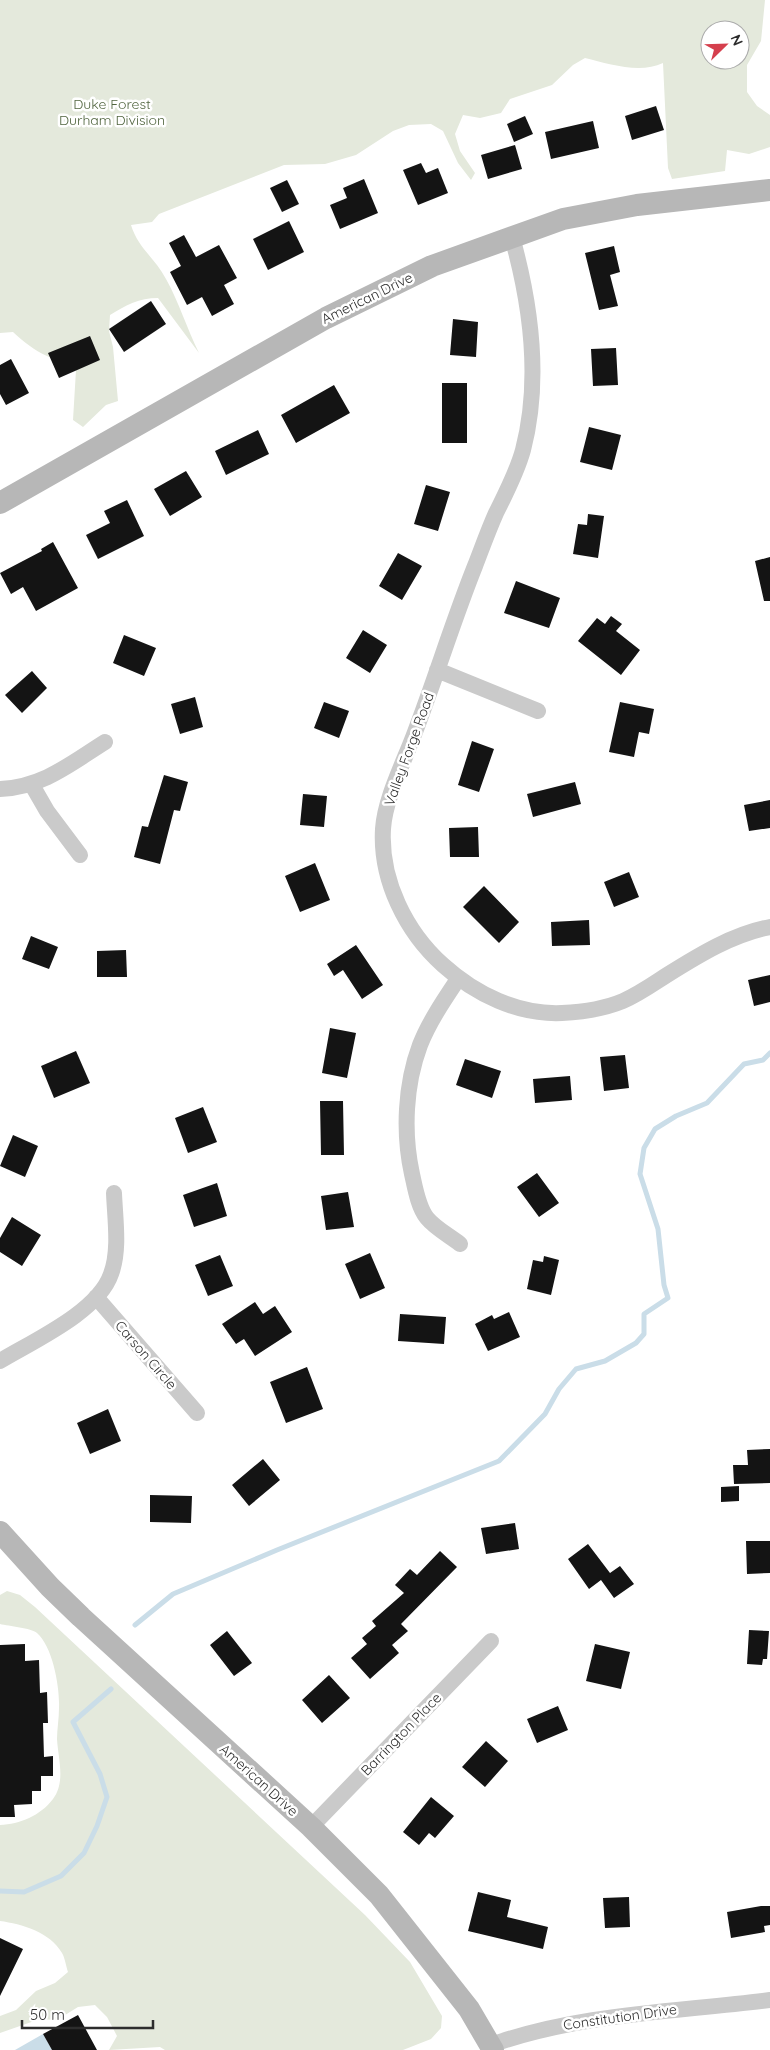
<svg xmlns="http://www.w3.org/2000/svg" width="770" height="2050" font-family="Quicksand,sans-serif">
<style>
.green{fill:#e4e9dc;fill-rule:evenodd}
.water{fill:#cadde8}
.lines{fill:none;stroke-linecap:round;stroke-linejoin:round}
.stream{stroke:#cadde8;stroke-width:5}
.building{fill:#141414}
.street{stroke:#cacaca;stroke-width:16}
.secondary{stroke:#b7b7b7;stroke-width:22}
.labels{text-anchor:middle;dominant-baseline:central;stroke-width:5;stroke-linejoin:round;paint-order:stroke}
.park-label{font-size:14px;fill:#51653f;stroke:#fff}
.street-label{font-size:14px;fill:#2d2d2d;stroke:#fff}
</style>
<rect width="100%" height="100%" fill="#fff"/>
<path class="green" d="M0 0H765L761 41 747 65V92L757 106 770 115V147L749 154 727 150 725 171 672 179 668 168 663 63C640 74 609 64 585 58L573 65 552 85 510 99 501 113 480 118 463 115 455 134 460 151 475 173 471 180 458 163 443 131 431 124 409 125 393 131 356 155 325 164 284 165 159 214 152 222 131 225C138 248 155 258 166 279 179 302 187 329 199 353L158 298C139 298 126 305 110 315L109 331 113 347 118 401 106 405 83 427 73 420 76 370C65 361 59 362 47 356 34 350 24 342 13 332L0 333ZM710 30H740V60H710Z
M7 1591 20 1595 35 1607 365 1915 410 1962 442 2016 441 2028 431 2039 403 2050H165L160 2047 109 2050 117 2036 107 2017 95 2005 78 2007 57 2020 40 2019 0 2033V2016L16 2010 36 1991 55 1983 68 1972C66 1966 65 1958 62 1953 50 1932 22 1924 0 1921V1825C20 1824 40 1816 53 1799 66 1782 58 1758 57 1739 57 1729 59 1719 59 1708 60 1688 53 1647 37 1633 31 1628 9 1626 0 1624V1595Z"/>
<path class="water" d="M43 2034 52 2050H15Z"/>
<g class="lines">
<path class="stream" d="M135 1625 173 1594 277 1550 499 1461 545 1414 559 1389 576 1369 605 1361 636 1343 644 1334V1314L668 1298 664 1285 658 1229 640 1174 644 1148 655 1129 676 1116 707 1103 744 1064 763 1060 770 1053
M0 1891 24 1892 61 1876 84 1853 97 1826 107 1797 100 1774 73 1722 111 1689"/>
</g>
<path class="building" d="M656 106 664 130 632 140 625 116Z
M525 116 533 134 514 142 507 124Z
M593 121 599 148 551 159 545 132Z
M515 145 522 169 488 179 481 155Z
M421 163 426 173 438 168 448 193 418 205 403 170Z
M364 179 378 213 340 229 330 205 347 198 343 188Z
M287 180 299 204 282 212 270 188Z
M289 221 304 252 268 270 253 239Z
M184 235 196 257 219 245 237 278 224 285 234 304 212 316 202 297 187 305 170 272 181 266 169 243Z
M614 246 620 272 610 275 618 306 599 310 585 253Z
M151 301 166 324 124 352 109 329Z
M453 319 478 322 476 357 450 355Z
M90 336 100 360 59 378 48 353Z
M616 348 618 385 593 386 591 349Z
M11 359 29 393 6 405 0 394V365Z
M442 383H467V443H442Z
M334 385 350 413 296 443 281 415Z
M589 427 621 435 612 470 580 462Z
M258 430 269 454 226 475 215 451Z
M186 471 202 497 170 516 154 489Z
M426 485 450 492 438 531 414 524Z
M127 500 144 536 98 559 86 535 110 523 104 511Z
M588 514 604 516 598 558 573 554 578 524 587 525Z
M53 542 78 588 36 611 23 587 11 594 0 573 42 551 41 549Z
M398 553 422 566 402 600 379 586Z
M770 557V601H764L755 561Z
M516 581 560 598 549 628 504 613Z
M611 616 622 624 616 631 640 650 621 675 578 641 597 618 605 624Z
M363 630 387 645 370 673 346 658Z
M124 635 156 648 144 676 113 663Z
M32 671 47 688 22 713 5 695Z
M195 697 203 727 180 734 171 704Z
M324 702 349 711 339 738 314 728Z
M620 702 654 709 649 734 639 732 634 757 609 752Z
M472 741 494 749 479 792 458 785Z
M164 775 188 782 180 811 174 810 160 864 134 857 142 826 148 827Z
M575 782 581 804 533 817 527 794Z
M303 794 327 796 324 827 300 825Z
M770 800V828L749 831 744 805Z
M478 827 479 857H450L449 828Z
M315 863 330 900 300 912 285 876Z
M629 872 639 897 614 907 604 882Z
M484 886 519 922 499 943 463 907Z
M589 920 590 945 552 946 551 922Z
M31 936 58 947 49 969 22 959Z
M356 945 383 985 362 999 343 970 334 976 327 964Z
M126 950 127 977H97V951Z
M770 975V1002L754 1006 748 980Z
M330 1028 356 1033 347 1078 322 1073Z
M76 1051 90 1083 54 1098 41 1066Z
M625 1055 629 1088 604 1091 600 1057Z
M465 1059 501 1071 492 1098 456 1085Z
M570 1076 572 1100 535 1103 533 1079Z
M320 1101H343L344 1155H321Z
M203 1107 217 1142 188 1153 175 1118Z
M13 1135 38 1146 25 1177 0 1166Z
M537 1173 559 1203 539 1217 517 1187Z
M217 1183 227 1216 194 1227 183 1195Z
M348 1192 354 1227 326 1230 321 1196Z
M12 1217 41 1235 22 1266 0 1252V1238Z
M370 1253 385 1288 360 1299 345 1264Z
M220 1255 233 1286 208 1296 195 1265Z
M544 1256 559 1260 551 1295 527 1289 533 1260 543 1262Z
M255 1302 263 1314 275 1306 292 1332 255 1356 244 1339 236 1344 222 1324Z
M509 1312 520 1337 488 1351 475 1324 492 1315 494 1319Z
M400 1314 446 1317 444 1344 398 1341Z
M307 1367 323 1409 286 1423 270 1382Z
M108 1409 121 1441 90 1454 77 1423Z
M770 1449V1483L734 1484 733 1465H748L747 1450Z
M263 1459 280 1480 249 1506 232 1485Z
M739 1486V1501L721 1502V1487Z
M150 1495 192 1496 191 1523 150 1522Z
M515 1523 519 1549 486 1554 481 1528Z
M746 1541H770V1573L747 1574Z
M588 1544 610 1573 620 1566 634 1584 614 1598 601 1580 589 1589 568 1559Z
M440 1551 457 1567 401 1624 408 1631 392 1645 399 1653 370 1679 351 1658 367 1644 362 1638 376 1626 372 1621 404 1593 395 1585 410 1569 417 1575Z
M749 1630 769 1631 767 1659H763L762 1665 747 1664Z
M227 1631 252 1663 234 1676 210 1645Z
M25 1644V1661L39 1660 40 1693 47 1692 48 1723H43L44 1757 53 1756V1776H41V1791H32V1804L14 1805 15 1817H0V1645Z
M595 1644 630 1652 621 1689 586 1681Z
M329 1675 350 1698 322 1723 302 1700Z
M558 1706 568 1730 537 1743 527 1719Z
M486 1741 508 1761 485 1787 462 1767Z
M431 1797 454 1816 435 1838 429 1833 419 1845 403 1832Z
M478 1892 511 1900 507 1917 548 1927 543 1949 468 1931Z
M629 1897 630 1927 605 1928 603 1898Z
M761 1906H770V1925L764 1926 765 1932 731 1938 727 1912Z
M0 1938 23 1949 0 1996Z
M78 2015 97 2050H52L43 2034Z"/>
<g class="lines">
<path class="street" d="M512 237C531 305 541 381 523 450 517 472 506 493 496 513 488 531 482 548 475 566 453 621 436 677 415 732 404 762 385 798 383 829 380 880 406 932 443 965 475 994 518 1015 562 1013 582 1012 604 1009 623 1001 639 994 653 984 667 975 699 955 733 934 770 927
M437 670 538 711
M32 785 47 811 80 855
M0 789C43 787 70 764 105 742
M458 979C444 1000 429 1022 420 1045 405 1085 403 1133 412 1174 415 1187 418 1207 427 1218 435 1228 450 1236 460 1244
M96 1297 197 1413
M0 1361C33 1341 98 1312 111 1274 120 1250 115 1219 114 1193
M311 1827 491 1641
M491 2045C581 2013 676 2012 770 2000"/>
<path class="secondary" d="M0 503 326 318 432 266 563 219 637 205 770 190
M0 1532 50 1587 81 1617 311 1827 379 1895 469 2009 493 2050"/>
</g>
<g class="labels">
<g class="park-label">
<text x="112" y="104">Duke Forest<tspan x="112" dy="16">Durham Division</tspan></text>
</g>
<g class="street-label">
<text transform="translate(367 298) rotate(-26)">American Drive</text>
<text transform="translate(409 749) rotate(-70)">Valley Forge Road</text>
<text transform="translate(146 1355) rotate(49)">Carson Circle</text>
<text transform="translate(401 1734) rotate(-46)">Barrington Place</text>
<text transform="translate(259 1780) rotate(42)">American Drive</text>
<text transform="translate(620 2017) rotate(-8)">Constitution Drive</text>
</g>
</g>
<g transform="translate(725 45) rotate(67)"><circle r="24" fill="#ffffff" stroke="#ababab"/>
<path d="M0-4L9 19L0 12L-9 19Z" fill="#d53f4d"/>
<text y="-8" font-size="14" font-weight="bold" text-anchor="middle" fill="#2d2d2d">N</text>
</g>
<path d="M22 2020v8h131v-8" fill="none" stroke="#2d2d2d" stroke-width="2.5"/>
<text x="30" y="2020" font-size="15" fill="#2d2d2d" stroke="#ffffff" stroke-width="4" paint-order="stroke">50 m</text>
</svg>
